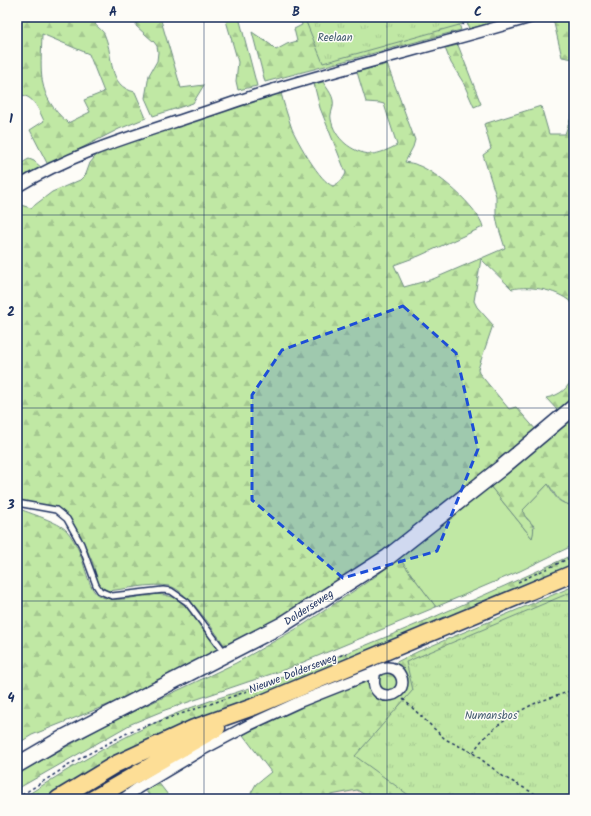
<svg xmlns="http://www.w3.org/2000/svg" width="591" height="816" font-family="Kalam,sans-serif">
<style>
.built{fill:#f9e8de}
.green{fill:#c0e8a4;stroke:#6e8c81}
.forest{fill:url(#forest-firs);stroke:#6e8c81;fill-rule:evenodd}
.park{fill:url(#park-tufts);stroke:#6e8c81}
.lines{fill:none;stroke-linecap:round;stroke-linejoin:round}
.lane-casing{stroke:#1b2f5e;stroke-width:8}
.street-casing{stroke:#1b2f5e;stroke-width:13}
.secondary-casing{stroke:#1b2f5e;stroke-width:18}
.primary-casing{stroke:#1b2f5e;stroke-width:19}
.path{stroke:#1b2f5e;stroke-width:1.5;stroke-dasharray:3 3;stroke-linecap:butt}
.lane{stroke:#fdfcf7;stroke-width:5}
.street{stroke:#fdfcf7;stroke-width:10}
.secondary{stroke:#fdfcf7;stroke-width:15}
.primary{stroke:#fdde96;stroke-width:16}
.marked{fill:#1d4ed8;fill-opacity:0.2;stroke:#1d4ed8;stroke-width:3;stroke-dasharray:8 5;stroke-linejoin:round}
.grid{fill:none;stroke:#1b2f5e;stroke-width:1;stroke-opacity:0.55}
.labels{text-anchor:middle;dominant-baseline:central;stroke-width:3;stroke-linejoin:round;paint-order:stroke}
.park-label{font-size:11px;fill:#445d70;stroke:#fdfcf7}
.street-label{font-size:11px;fill:#1b2f5e;stroke:#fdfcf7}
.neatline{fill:none;stroke:#1b2f5e;stroke-width:1.5}
.grid-label{font-size:13px;text-anchor:middle;font-weight:bold;fill:#1b2f5e}
</style>
<defs>
<pattern id="forest-firs" width="22" height="20" patternUnits="userSpaceOnUse"><rect width="22" height="20" fill="#c0e8a4"/><path d="M5 1l3.5 6h-7zM16 11l3.5 6h-7z" fill="#a4c790"/></pattern>
<pattern id="park-tufts" width="24" height="20" patternUnits="userSpaceOnUse"><rect width="24" height="20" fill="#c0e8a4"/><path d="M3 7l-1-3M5 7V3M7 7l1-3M15 17l-1-3M17 17v-4M19 17l1-3" fill="none" stroke="#a4c790"/></pattern>
</defs>
<rect width="100%" height="100%" fill="#fdfcf7"/>
<filter id="ink" filterUnits="userSpaceOnUse"><feTurbulence type="fractalNoise" baseFrequency=".025" numOctaves="2"/><feDisplacementMap in="SourceGraphic" scale="8" xChannelSelector="R" yChannelSelector="G"/><feConvolveMatrix kernelMatrix="1 2 1 2 8 2 1 2 1" color-interpolation-filters="sRGB"/></filter>
<g filter="url(#ink)">
<path class="built" d="M362 783 390 799H321L324 795Z"/>
<path class="green" d="M548 484C557 499 556 502 574 506V545L520 571 436 607 399 558 490 486 532 538 534 526 524 515 523 510Z
M164 749 86 799H70L100 779Z"/>
<path class="forest" d="M17 17H100L95 24C98 28 104 31 105 36 114 57 107 86 135 92L146 118 119 129 48 165 30 130 44 121C38 108 33 94 17 95ZM42 34 89 54 104 92 84 100 90 112 68 123C36 95 41 73 42 34Z
M137 17H160L181 88 204 85 193 103 153 116 145 98 149 75 157 61 158 52 157 46 154 42 136 26Z
M225 17H239L257 86 238 90 236 81 238 62Z
M300 17H457L461 30 265 82 252 32 271 45 276 50 287 44 297 41 294 29 302 25Z
M465 17H493L494 22 469 29Z
M559 17H574V59L562 57 553 19Z
M458 45 481 104 474 107 463 82 451 63 445 48Z
M387 64 415 140 413 147 405 162C409 163 414 163 417 165 436 171 479 208 483 227L419 256 394 265 404 287 433 279 505 248 498 226 496 216V196L483 155 491 149 484 124 541 106 549 134H565L574 109V305C560 290 531 285 512 289L481 259 474 301 477 307 493 325 478 369 479 373 509 409 516 407 537 431 400 542 228 650C216 634 188 590 169 586 152 583 126 589 108 591L99 585 92 561 85 545 74 527 58 514 17 499V204L31 208 52 192 80 180 86 174 90 163 98 153 237 105 281 93C284 105 288 117 292 129 298 142 320 182 333 186 339 183 343 180 346 173L320 108 314 84 323 82C328 90 335 97 333 107 332 111 330 115 331 119 334 138 352 153 371 154 379 154 390 149 397 145L384 104 380 103 366 102 357 72Z
M29 159 34 161 43 169 17 184C17 172 16 165 29 159Z
M573 375 574 399 559 412 546 398C561 395 569 388 573 375Z
M574 418V462L572 467 574 474V506C554 501 559 498 548 484L523 510C525 524 538 520 532 538L490 486Z
M17 508C29 513 59 522 67 531 72 537 76 544 79 551 84 562 89 590 98 595 123 609 154 584 178 600 191 609 210 638 220 651L120 700 32 735 17 744Z
M574 554V568L90 773 46 799H21C74 765 130 731 190 708 224 695 260 686 294 673 389 638 482 597 574 554Z
M399 558 436 607 289 668 165 710 131 724 17 789V774L113 721 236 663 303 625 376 576Z
M574 586V799H386L384 798 383 799H371L357 790 326 796 324 799H253L251 793 256 784 271 772 243 735 298 707 319 700 419 651Z
M158 782 171 799H152L145 790Z"/>
<path class="park" d="M304 17H469L470 22 323 63Z
M574 591V799H414L355 756 413 690 406 662Z"/>
<g class="lines">
<g class="lane-casing">
<path id="lane" d="M17 503 56 510 67 519 81 544 96 585 100 591 112 596 163 590 171 591 187 602 225 653"/>
</g>
<g class="street-casing">
<path id="street" d="M17 187C69 155 129 137 187 118 212 110 237 101 262 93 351 65 443 44 532 17
M123 799 138 788 200 751 249 725 299 702 375 672C400 655 413 691 391 695 387 696 382 695 379 693 372 687 374 680 375 672"/>
</g>
<g class="secondary-casing">
<path id="secondary" d="M17 765 65 737 282 625 388 557 500 469 574 407"/>
</g>
<g class="primary-casing">
<path id="primary" d="M58 799 116 764 194 728 253 707 574 573
M93 799 217 728"/>
</g>
<path class="path" d="M461 17 464 27
M518 582 574 556
M403 699 445 739 473 753C485 731 514 713 536 703 548 698 562 695 574 689
M473 753 504 777 535 794 540 799
M17 798 77 760 131 731 251 690 347 653"/>
<use href="#lane" class="lane"/>
<use href="#street" class="street"/>
<use href="#secondary" class="secondary"/>
<use href="#primary" class="primary"/>
</g>
</g>
<path class="marked" d="M403 306 456 353 478 449 437 551 343 578 252 500V395L282 350Z"/>
<path class="grid" d="M204 17V799M387 17V799M17 215H574M17 408H574M17 601H574"/>
<g class="labels">
<g class="park-label">
<text x="335" y="38">Reelaan</text>
<text x="491" y="716">Numansbos</text>
</g>
<g class="street-label">
<text transform="translate(309 608) rotate(-33)">Dolderseweg</text>
<text transform="translate(293 674) rotate(-21)">Nieuwe Dolderseweg</text>
</g>
</g>
<rect width="591" height="816" fill="none" stroke="#fdfcf7" stroke-width="44"/>
<rect x="22" y="22" width="547" height="772" class="neatline"/>
<g class="grid-label">
<text x="113" y="16">A</text>
<text x="296" y="16">B</text>
<text x="478" y="16">C</text>
<text x="11" y="123">1</text>
<text x="11" y="316">2</text>
<text x="11" y="509">3</text>
<text x="11" y="702">4</text>
</g>
</svg>
